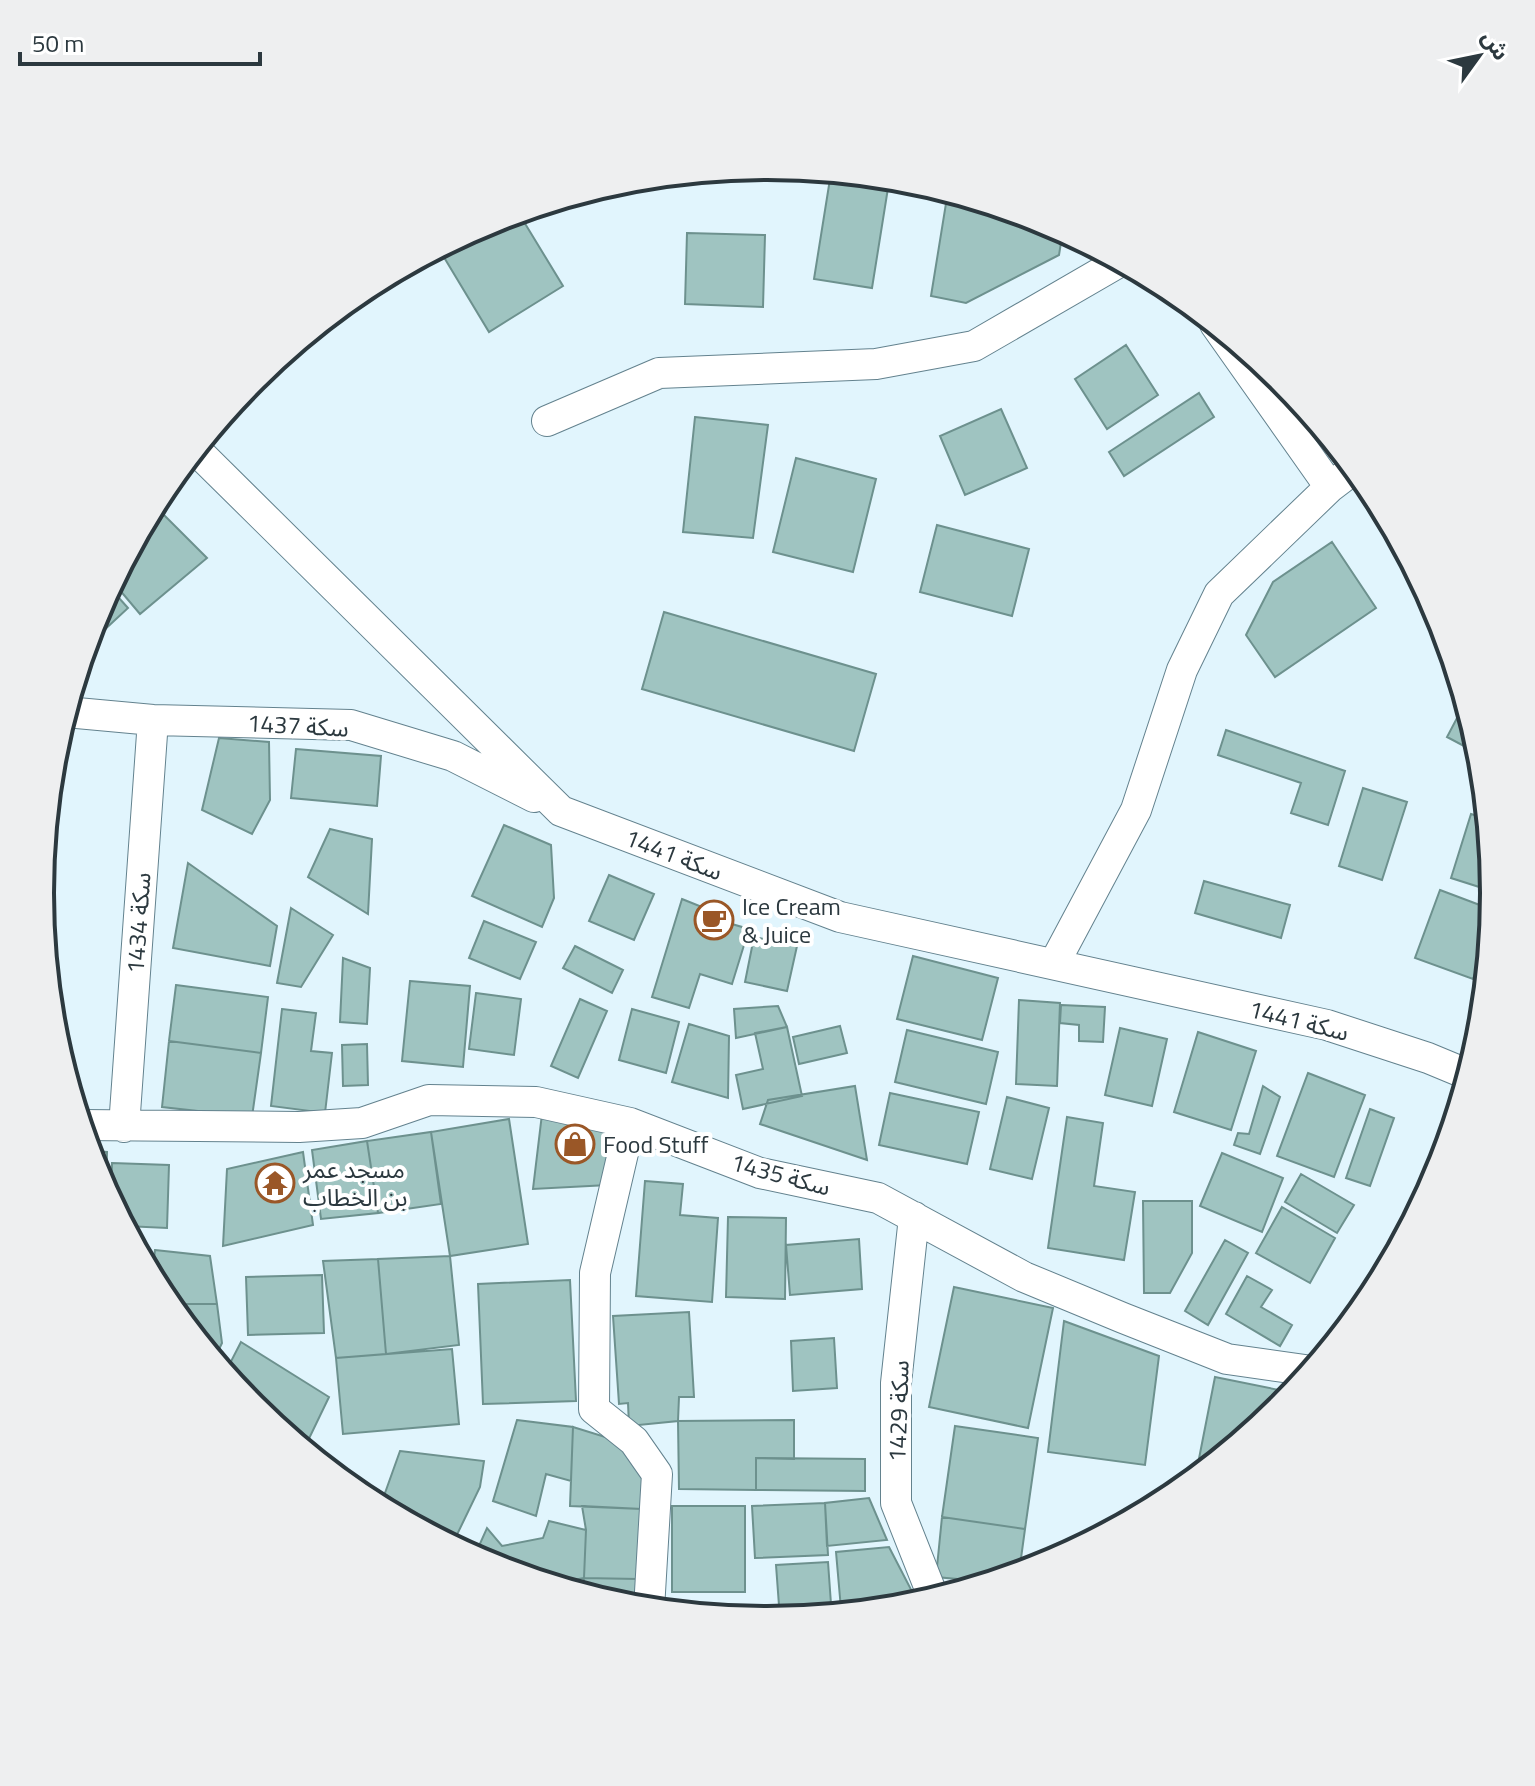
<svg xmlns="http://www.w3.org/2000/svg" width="1535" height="1786" font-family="'Titillium Web','Noto Sans Arabic',sans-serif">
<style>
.building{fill:#9fc4c1;stroke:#6d918e;stroke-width:2}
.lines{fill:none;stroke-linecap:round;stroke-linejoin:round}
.minor-casing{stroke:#63828e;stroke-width:32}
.minor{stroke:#fff;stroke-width:30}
.labels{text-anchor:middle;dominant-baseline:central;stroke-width:8;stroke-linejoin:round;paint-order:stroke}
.street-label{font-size:24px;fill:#2c393f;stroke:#fff}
.poi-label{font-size:24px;fill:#2c393f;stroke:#fff;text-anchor:start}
.rim{fill:none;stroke:#2c393f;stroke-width:4}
</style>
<rect width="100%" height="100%" fill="#e1f5fd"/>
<path class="building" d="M830 179 888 188 872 288 814 279Z
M948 191 1046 221 1063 230 1059 255 966 303 931 296Z
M518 212 563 286 489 332 442 254 502 217Z
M687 233 765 235 763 307 685 304Z
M1126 345 1158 395 1107 429 1075 379Z
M1199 393 1214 417 1124 476 1109 452Z
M1001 409 1027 468 965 495 940 436Z
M695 417 768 425 753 538 683 532Z
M796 458 876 479 853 572 773 552Z
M154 505 207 558 140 614 113 582Z
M937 525 1029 549 1012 616 920 592Z
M1332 542 1376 608 1275 677 1246 635 1273 582Z
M110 588 128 608 86 647 96 614Z
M664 612 876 674 854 751 642 689Z
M1466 701 1481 752V755L1447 737Z
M1226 730 1345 771 1328 825 1291 813 1301 783 1218 755Z
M219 738 269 742 270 800 252 834 202 810Z
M296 749 381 756 377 806 291 798Z
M1363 788 1407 802 1382 880 1339 866Z
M1471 814 1488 819 1495 892 1451 878Z
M504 825 551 845 554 898 542 927 472 896Z
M330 829 372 839 368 914 308 877Z
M188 863 277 926 270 966 173 948Z
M609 875 654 894 634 940 589 921Z
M1204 881 1290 905 1281 938 1195 913Z
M1440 890 1493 910 1492 928 1473 979 1415 958Z
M682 899 727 917 725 922 749 929 732 984 700 974 689 1008 652 997Z
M291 908 333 935 301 987 277 983Z
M484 921 536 942 520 979 469 958Z
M754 937 797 946 787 991 745 982Z
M575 946 623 970 612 993 563 968Z
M913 956 998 978 982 1040 897 1019Z
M343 958 370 968 367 1024 340 1022Z
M410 981 470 986 463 1067 402 1061Z
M176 985 268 997 261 1053 169 1041Z
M476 993 521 999 514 1055 469 1049Z
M580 999 607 1011 578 1078 551 1066Z
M1019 1000 1060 1003 1057 1086 1016 1084Z
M1061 1005 1105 1007 1103 1042 1079 1041V1025L1060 1023Z
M778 1006 787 1027 736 1038 734 1009Z
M282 1009 316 1013 311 1051 332 1053 325 1113 271 1106Z
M632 1009 679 1022 666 1073 619 1060Z
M689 1024 729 1036 728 1098 672 1082Z
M840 1026 847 1053 799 1064 793 1037Z
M787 1027 802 1096 743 1109 736 1075 763 1069 755 1033Z
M1120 1028 1167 1039 1152 1106 1105 1095Z
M907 1030 998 1052 986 1104 895 1082Z
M1198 1032 1256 1051 1231 1130 1174 1112Z
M169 1041 261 1053 252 1117 162 1107Z
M367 1044 368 1085 343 1086 342 1045Z
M1308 1073 1365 1095 1334 1177 1277 1156Z
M855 1086 867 1160 760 1124 768 1100Z
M1263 1086 1280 1097 1260 1154 1234 1145 1238 1133 1249 1134Z
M890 1093 979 1112 967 1164 879 1145Z
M1007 1097 1049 1108 1032 1179 990 1169Z
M1370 1109 1394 1118 1370 1186 1346 1178Z
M542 1114 611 1129 608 1185 533 1189Z
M1067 1117 1103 1123 1094 1186 1135 1192 1124 1260 1048 1248Z
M509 1119 528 1244 450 1256 431 1132Z
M431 1132 441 1204 378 1213 367 1141Z
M367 1141 378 1213 321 1219 312 1150Z
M89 1151 107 1152 106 1192 95 1171Z
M303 1152 313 1225 223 1246 227 1169Z
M1222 1153 1283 1178 1262 1232 1200 1206Z
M112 1163 169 1165 167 1228 125 1226 111 1201Z
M1301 1174 1354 1205 1337 1233 1285 1202Z
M645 1181 683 1184 680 1215 718 1218 712 1302 636 1296Z
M1143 1201H1192V1253L1170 1293H1144Z
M1282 1207 1335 1238 1310 1283 1256 1253Z
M728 1217 786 1218 785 1299 726 1297Z
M859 1239 862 1289 790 1295 786 1245Z
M1225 1240 1248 1253 1208 1325 1185 1311Z
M155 1250 210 1256 217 1304H168L152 1278Z
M450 1256 459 1345 386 1354 378 1259Z
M378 1259 386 1354 336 1358 323 1261Z
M322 1275 324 1333 248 1335 246 1277Z
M1247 1276 1272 1290 1261 1307 1292 1325 1280 1346 1226 1314Z
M570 1280 576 1401 483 1404 478 1284Z
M954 1287 1053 1308 1028 1428 929 1407Z
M168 1304H217L222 1343 214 1360Z
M689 1312 694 1397H679L678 1421 629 1426 628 1403 619 1404 613 1316Z
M1064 1321 1159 1356 1145 1465 1048 1452Z
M834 1338 837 1388 793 1391 791 1341Z
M241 1342 329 1397 304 1449 253 1407 225 1373Z
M452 1349 459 1424 343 1434 336 1358Z
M1215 1377 1289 1392 1287 1402 1195 1479Z
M517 1420 573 1427 571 1481 546 1474 536 1516 493 1501Z
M794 1420V1459L756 1458V1490L679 1489 678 1421Z
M955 1426 1038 1438 1025 1529 942 1517Z
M573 1427 628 1444 643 1465 641 1509 570 1506Z
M400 1451 484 1461 480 1487 452 1545 380 1507Z
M756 1458 865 1459V1491L756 1490Z
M869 1498 887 1540 827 1546 825 1503Z
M825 1503 828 1555 755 1558 752 1506Z
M582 1506 641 1509 637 1579 584 1578 586 1530Z
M672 1506H745V1592H672Z
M942 1517 1025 1529 1019 1573 990 1582 936 1577Z
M549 1521 586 1530 584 1578 552 1584 474 1557 487 1528 502 1546 543 1538Z
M889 1547 918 1603 841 1609 836 1552Z
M828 1562 831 1604 813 1605V1616L780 1619 776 1565Z
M584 1578 582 1593 552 1584Z
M584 1578 637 1579 636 1607 582 1593Z"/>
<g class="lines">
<g class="minor-casing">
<path id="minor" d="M1215 324 1330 487
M547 421 659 373 876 364 974 346 1121 261
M195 449 561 811 840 917 1327 1025 1428 1058 1469 1075
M66 712 153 720 351 725 453 756 534 797
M1055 962 1136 810 1182 670 1219 594 1330 487 1355 468
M630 1123 595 1273 594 1409 634 1441 657 1474 649 1609
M81 1125 299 1127 362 1123 429 1100 536 1102 630 1123 760 1173 878 1198 1024 1277 1123 1318 1227 1359 1312 1371
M124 1127 153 720
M914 1217 896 1383V1503L934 1599"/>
</g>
<use href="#minor" class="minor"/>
</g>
<defs>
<g id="cafe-ring" transform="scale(2)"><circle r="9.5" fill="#fff" stroke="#9a5727" stroke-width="1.5"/><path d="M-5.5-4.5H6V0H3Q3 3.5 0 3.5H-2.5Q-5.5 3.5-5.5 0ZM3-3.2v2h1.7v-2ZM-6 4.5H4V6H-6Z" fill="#9a5727"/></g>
<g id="shop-ring" transform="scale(2)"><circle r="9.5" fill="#fff" stroke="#9a5727" stroke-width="1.5"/><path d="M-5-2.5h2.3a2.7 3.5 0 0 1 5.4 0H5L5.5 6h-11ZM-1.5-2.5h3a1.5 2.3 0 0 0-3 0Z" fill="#9a5727"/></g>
<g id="temple-ring" transform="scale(2)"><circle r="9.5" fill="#fff" stroke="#9a5727" stroke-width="1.5"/><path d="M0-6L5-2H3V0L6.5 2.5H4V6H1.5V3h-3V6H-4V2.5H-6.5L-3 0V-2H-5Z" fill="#9a5727"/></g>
</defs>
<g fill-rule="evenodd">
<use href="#cafe-ring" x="714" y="920"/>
<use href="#shop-ring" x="575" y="1144"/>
<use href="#temple-ring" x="275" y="1183"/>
</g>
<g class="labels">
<g class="street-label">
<text transform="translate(298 725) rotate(3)">سكة 1437</text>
<text transform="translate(674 854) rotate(21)">سكة 1441</text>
<text transform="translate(138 923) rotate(-86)">سكة 1434</text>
<text transform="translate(1299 1020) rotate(14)">سكة 1441</text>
<text transform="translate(781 1174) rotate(15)">سكة 1435</text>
<text transform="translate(898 1411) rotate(-88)">سكة 1429</text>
</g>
<g class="poi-label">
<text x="742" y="906">Ice Cream<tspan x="742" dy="28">&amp; Juice</tspan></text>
<text x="603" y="1144">Food Stuff</text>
<text x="303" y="1169">مسجد عمر<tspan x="303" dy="28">بن الخطاب</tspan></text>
</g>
</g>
<path d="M0 0H1535V1786H0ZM54 893a713 713 0 1 1 1426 0a713 713 0 1 1-1426 0Z" fill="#eeeff0" fill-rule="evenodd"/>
<path class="rim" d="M54 893a713 713 0 1 1 1426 0a713 713 0 1 1-1426 0Z"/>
<g transform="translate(1479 56) rotate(57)" stroke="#ffffff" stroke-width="6" paint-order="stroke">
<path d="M0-6L14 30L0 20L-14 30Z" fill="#2c393f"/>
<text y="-12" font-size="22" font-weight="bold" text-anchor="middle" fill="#2c393f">ش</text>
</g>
<path d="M20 52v12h240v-12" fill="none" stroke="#2c393f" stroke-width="4"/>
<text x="32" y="52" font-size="24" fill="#2c393f" stroke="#ffffff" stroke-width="6" paint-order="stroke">50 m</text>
</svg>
